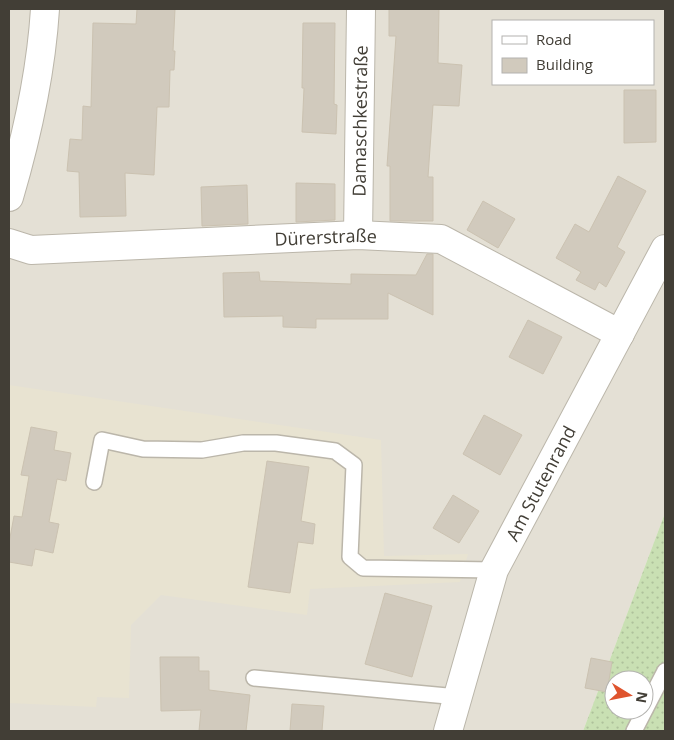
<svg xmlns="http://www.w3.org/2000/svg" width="674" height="740" font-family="'Open Sans',sans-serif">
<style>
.residential{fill:#e4e0d5;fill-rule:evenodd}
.education{fill:#e8e3d1}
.garden{fill:url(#garden-dots);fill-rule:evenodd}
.building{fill:#d1cabd;stroke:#cbc2b1}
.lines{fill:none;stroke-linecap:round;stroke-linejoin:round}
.service-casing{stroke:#bbb6aa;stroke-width:18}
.minor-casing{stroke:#bbb6aa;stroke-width:30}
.service{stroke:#fff;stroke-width:15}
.minor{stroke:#fff;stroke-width:28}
.labels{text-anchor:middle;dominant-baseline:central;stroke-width:4;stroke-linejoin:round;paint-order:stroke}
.street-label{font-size:18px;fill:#423e36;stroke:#fff}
</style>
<defs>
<pattern id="garden-dots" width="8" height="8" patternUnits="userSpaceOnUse" patternTransform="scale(1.25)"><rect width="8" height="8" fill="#c9e0b3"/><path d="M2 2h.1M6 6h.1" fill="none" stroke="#aec19b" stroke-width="1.8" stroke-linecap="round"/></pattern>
</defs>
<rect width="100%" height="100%" fill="#f1eee6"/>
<path class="residential" d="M9 9H665V513L583 731H9ZM493 21H653V84H493Z"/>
<path class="education" d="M9 385 381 440 384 556 468 554 460 582 310 589 307 615 161 595 131 625 129 698 97 697 96 707 9 703Z"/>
<path class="garden" d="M665 513V731H583ZM614 680H644V710H614Z"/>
<path class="building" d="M137 9H175L173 51H175L174 70H170L169 107H157L154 175 125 173 126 216 80 217 79 172 67 171 70 139 82 140 83 106 91 107 93 23 136 24Z
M389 9H439L438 63 462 65 459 106 433 105 428 177H433V221H390V166H387L396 36H389Z
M303 23H335L334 104 337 105 336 134 302 132 304 88H302Z
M624 90H656V142L624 143Z
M618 176 646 191 617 247 625 252 606 287 599 282 595 290 576 280 581 272 556 258 575 224 589 232Z
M296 183 335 184V220L296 222Z
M247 185 248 224 202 226 201 187Z
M483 201 515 219 498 248 467 230Z
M427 254H433V315L388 293V319H316V328L283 327V316L224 317 223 273 259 272 260 281 351 284V274L416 275Z
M528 320 562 337 543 374 509 357Z
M484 415 522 435 500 475 463 454Z
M31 427 57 432 54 450 71 453 66 481 57 479 49 522 59 524 53 553 35 549 32 566 9 562V543L14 516 22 517 29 476 21 475Z
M267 461 309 467 301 521 315 524 313 544 298 542 290 593 248 587Z
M453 495 479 511 459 543 433 528Z
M385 593 432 606 412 677 365 664Z
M160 657H199V671H209V690L250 695 246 731H199L201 710 161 711Z
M591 658 612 662 607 692 585 688Z
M292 704 324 706 322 731H290Z"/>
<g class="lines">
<g class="service-casing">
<path id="service" d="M94 482 102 440 143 449 202 450 243 443H276L335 451 354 465 350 557 363 568 494 570
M254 678 458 697
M634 731 665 671"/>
</g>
<g class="minor-casing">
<g id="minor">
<path d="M9 197C27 136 41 73 45 9"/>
<path id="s1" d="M358 235 361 9"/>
<path id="s2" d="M9 243 31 250 358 235 441 239 620 334"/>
<path id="s3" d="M448 731 494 570 665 249"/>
</g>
</g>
<use href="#service" class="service"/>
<use href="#minor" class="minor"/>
</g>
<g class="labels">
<g class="street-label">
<text stroke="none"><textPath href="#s1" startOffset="114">Damaschkestraße</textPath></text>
<text stroke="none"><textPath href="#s2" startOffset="318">Dürerstraße</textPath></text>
<text stroke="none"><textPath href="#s3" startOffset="266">Am Stutenrand</textPath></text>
</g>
</g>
<rect width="674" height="740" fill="none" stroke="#423e36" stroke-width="20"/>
<rect x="492" y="20" width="162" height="65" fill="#ffffff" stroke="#b3b2af"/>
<rect x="502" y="36" width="25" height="8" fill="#ffffff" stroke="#b3b2af"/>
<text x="536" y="45" font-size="15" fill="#423e36">Road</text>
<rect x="502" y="58" width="25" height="15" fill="#d1cabd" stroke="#b3b2af"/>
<text x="536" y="70" font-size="15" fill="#423e36">Building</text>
<g transform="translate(629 695) rotate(100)"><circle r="24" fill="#ffffff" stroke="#b3b2af"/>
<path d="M0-4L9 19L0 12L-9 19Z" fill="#df542e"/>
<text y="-8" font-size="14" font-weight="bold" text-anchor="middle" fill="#423e36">N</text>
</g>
</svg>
